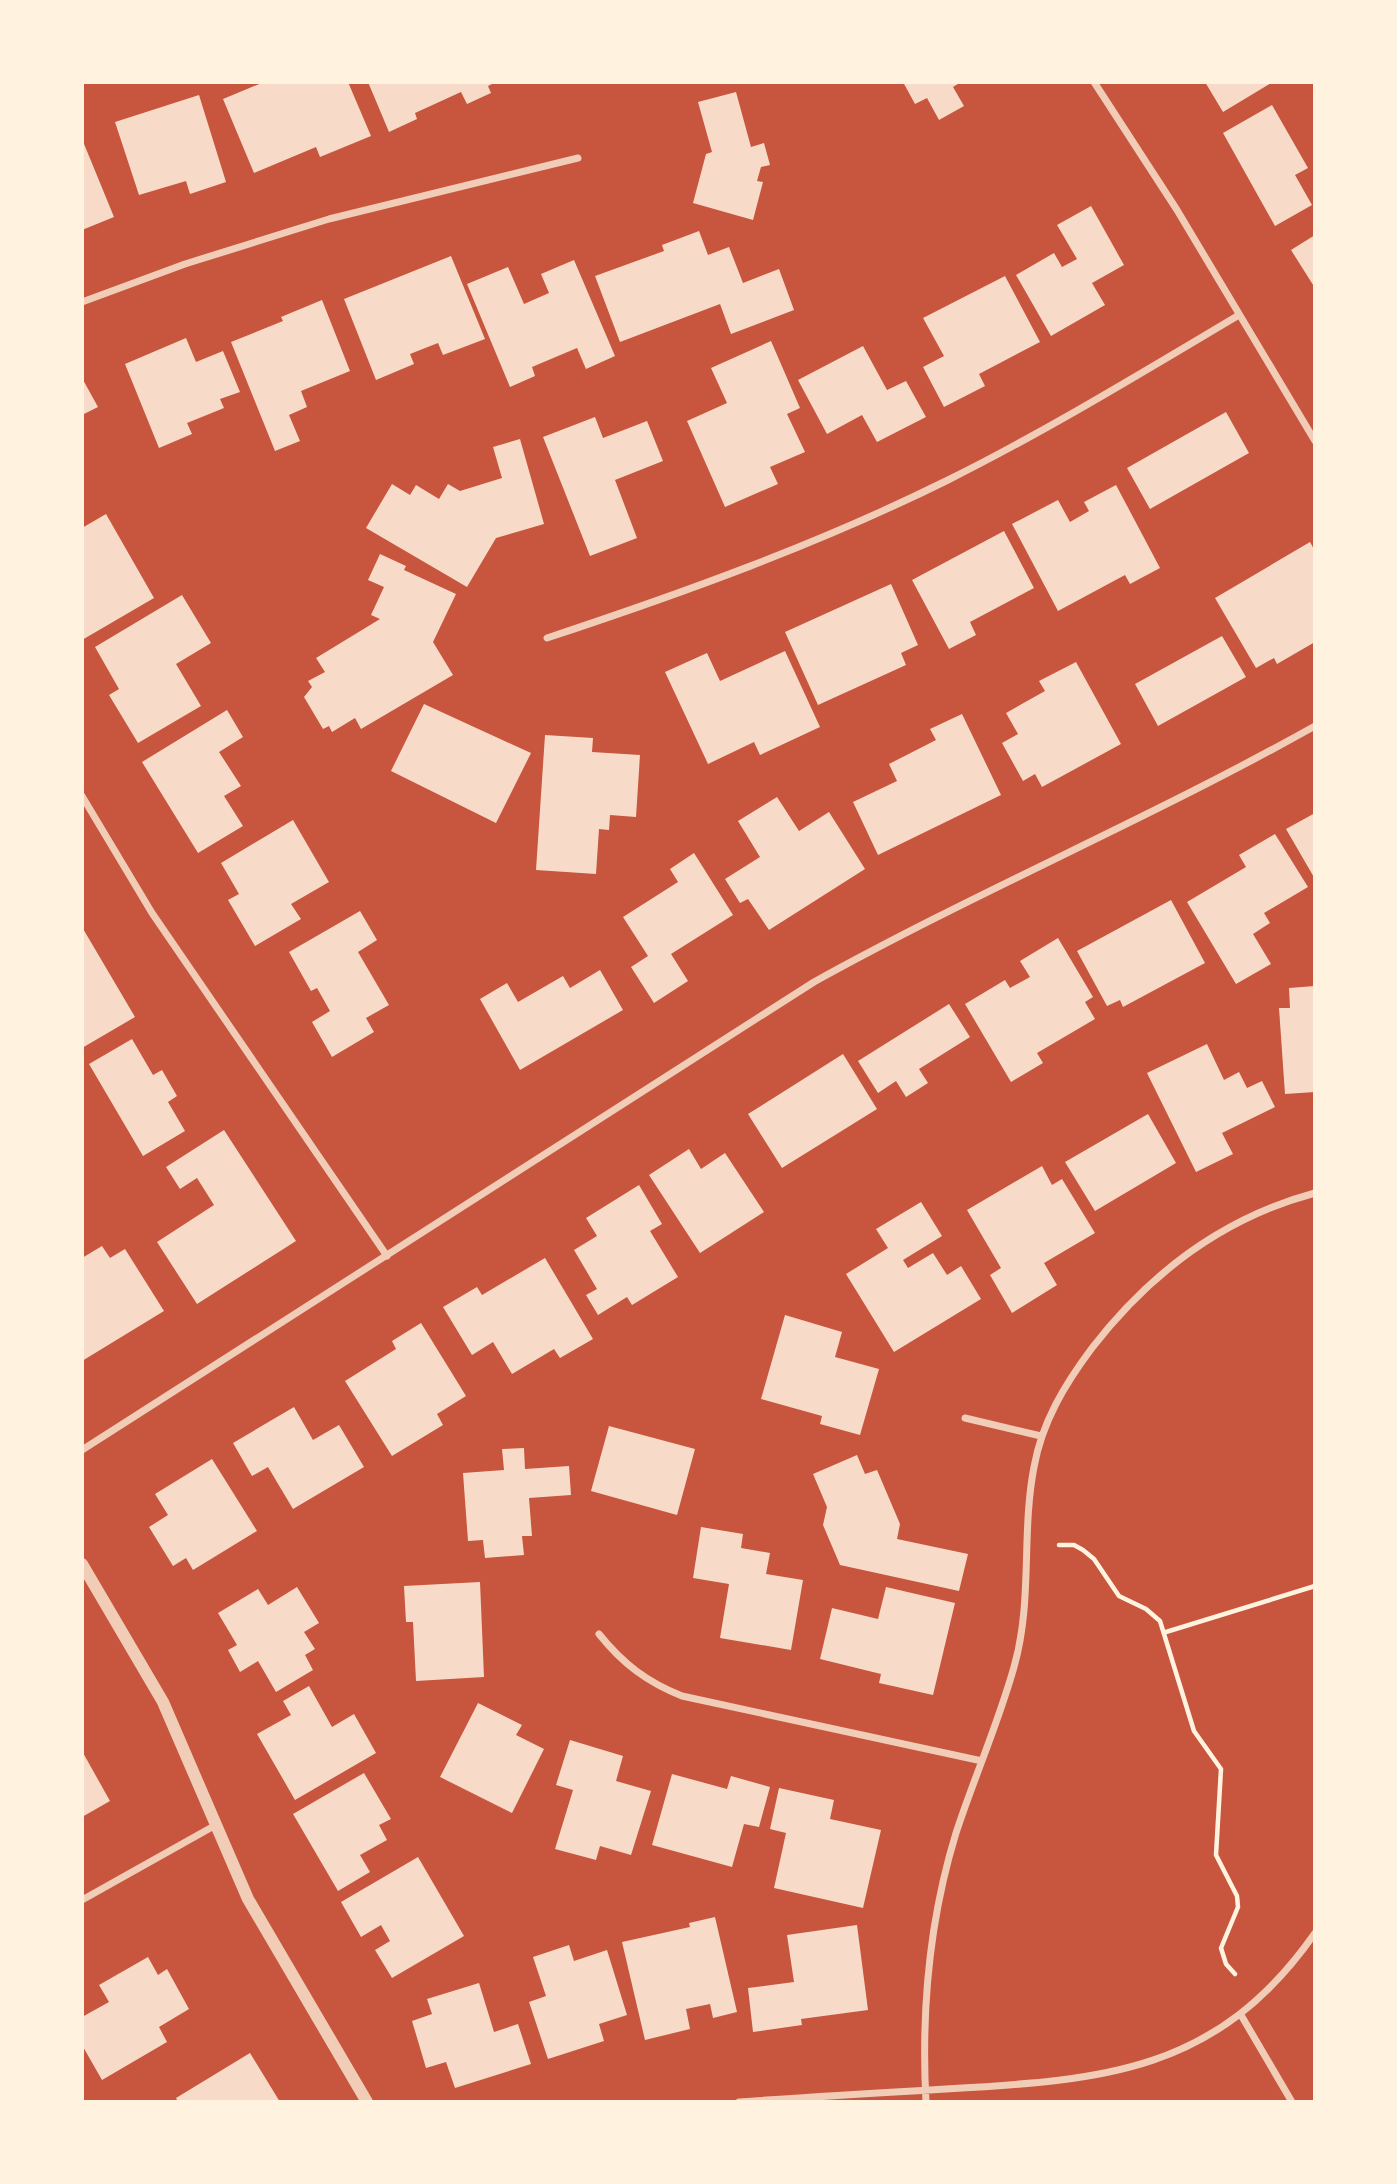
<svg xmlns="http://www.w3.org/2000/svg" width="1397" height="2184" font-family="Barlow,sans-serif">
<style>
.building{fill:#f7dbc8}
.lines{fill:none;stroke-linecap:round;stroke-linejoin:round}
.path{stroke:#fff3e0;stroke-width:4.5}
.minor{stroke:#f1ccb7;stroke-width:7}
.tertiary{stroke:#f1ccb7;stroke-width:12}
</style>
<rect width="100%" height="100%" fill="#c8553d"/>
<path class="building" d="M264 82H348L371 136 320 157 316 147 254 173 223 99Z
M368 82H496L488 86 491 93 467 104 461 92 415 113 417 119 389 132Z
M903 82H961L953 87 964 106 939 120 927 98 915 104Z
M1205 82H1273L1223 112Z
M736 92 751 147 764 143 770 165 761 167 757 181 763 182 753 220 693 203 706 154 712 152 698 102Z
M199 95 226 182 190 194 186 181 139 195 115 122Z
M1272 105 1308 168 1295 175 1312 205 1275 226 1223 133Z
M82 139 114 217 82 230Z
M1091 206 1124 265 1092 283 1105 305 1051 336 1016 275 1054 253 1062 267 1077 259 1057 225Z
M699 231 708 255 729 247 743 283 779 269 794 310 731 334 720 304 620 342 595 276 664 251 662 245Z
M1315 235V288L1291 250Z
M451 256 485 339 443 355 438 343 410 354 414 364 376 380 344 299Z
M574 260 615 356 586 369 577 348 532 367 535 376 510 387 467 284 508 267 524 304 549 293 541 274Z
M1005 276 1040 342 979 374 985 386 944 407 923 367 944 356 923 318Z
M322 300 350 371 301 391 307 407 289 415 300 441 275 451 231 342 283 321 281 317Z
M186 338 196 362 223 351 240 392 220 399 224 408 187 423 192 434 159 448 125 364Z
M771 341 800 408 787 414 805 452 770 467 778 484 725 507 687 421 727 403 711 368Z
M863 346 887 390 906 381 926 417 877 442 862 415 827 434 798 380Z
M82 378 98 407 82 415Z
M1226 412 1249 453 1150 509 1127 468Z
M595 417 603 438 647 421 663 461 615 480 637 538 590 556 543 437Z
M520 439 544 524 496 538 467 587 366 528 392 484 410 495 416 485 439 499 448 484 460 491 502 478 493 447Z
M1116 485 1160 568 1130 584 1125 575 1058 611 1012 524 1058 500 1070 522 1089 511 1084 502Z
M106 514 154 598 82 640V528Z
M1004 531 1034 588 970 622 976 635 949 649 912 580Z
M1310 542 1315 551V642L1277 664 1274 658 1256 668 1215 598Z
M380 554 406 566 404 570 456 594 433 642 453 675 361 729 355 718 332 732 329 726 323 729 304 697 312 687 308 681 325 672 316 658 380 619 371 615 384 587 368 580Z
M891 584 918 645 901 653 906 665 818 705 785 632Z
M182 595 211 643 176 664 201 706 138 743 109 695 119 689 95 647Z
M1222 636 1246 677 1158 726 1135 684Z
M785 651 820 727 760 755 754 742 708 764 665 672 707 653 720 681Z
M1076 662 1121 744 1042 787 1035 774 1023 781 1002 743 1018 734 1006 713 1045 691 1039 681Z
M424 704 531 753 496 823 391 771Z
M227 710 243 737 219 752 241 786 224 796 243 826 198 853 142 762Z
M962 714 1001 795 878 855 853 802 897 781 889 764 936 740 930 729Z
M545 735 593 738 592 752 640 755 636 817 610 815 609 830 599 829 596 874 536 870Z
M777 797 799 831 829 812 865 869 769 930 748 899 740 903 725 879 760 857 738 821Z
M1315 813V879L1286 829Z
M293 820 329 882 291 904 301 919 255 946 228 900 239 894 221 863Z
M1275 834 1308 887 1264 913 1270 923 1253 934 1271 964 1236 984 1187 902 1246 867 1239 855Z
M694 853 733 915 671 954 688 981 654 1003 631 967 648 956 623 917 678 882 670 869Z
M1171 900 1205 963 1123 1007 1120 1000 1107 1006 1077 951Z
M360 911 377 940 358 952 389 1005 366 1018 374 1032 332 1057 312 1022 330 1011 317 988 311 991 289 952Z
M82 927 135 1017 82 1048Z
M1058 938 1093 997 1085 1002 1095 1019 1037 1053 1043 1063 1011 1082 965 1004 1005 980 1010 988 1030 977 1020 961Z
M600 970 623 1010 520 1070 480 999 507 983 518 1002 563 976 570 988Z
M1315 986V1092L1285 1094 1279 1008H1290L1289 988Z
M949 1004 970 1037 919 1069 928 1083 906 1097 896 1081 878 1093 858 1061Z
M132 1039 153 1075 162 1070 177 1096 168 1102 185 1131 143 1156 89 1064Z
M1207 1044 1224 1080 1239 1072 1247 1088 1262 1081 1275 1107 1222 1133 1233 1154 1196 1172 1147 1073Z
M843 1054 877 1109 782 1168 748 1114Z
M1148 1114 1176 1163 1095 1211 1065 1162Z
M224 1130 296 1241 197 1304 157 1242 214 1205 197 1178 180 1189 166 1167Z
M689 1149 701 1169 725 1153 764 1212 700 1253 649 1175Z
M1042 1166 1052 1185 1062 1179 1095 1233 1044 1263 1057 1285 1012 1313 990 1275 1001 1268 967 1210Z
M639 1185 662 1224 650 1231 678 1277 632 1305 627 1297 598 1315 586 1295 597 1289 574 1250 597 1236 586 1218Z
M921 1202 942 1236 903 1260 908 1268 933 1253 947 1275 961 1266 981 1299 894 1352 846 1274 888 1248 876 1229Z
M102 1246 110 1258 125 1249 164 1311 82 1361V1258Z
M545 1258 593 1339 560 1358 554 1349 512 1374 493 1342 472 1355 443 1307 477 1287 482 1295Z
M785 1315 842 1332 835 1357 879 1369 860 1435 820 1424 822 1416 761 1399Z
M421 1323 466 1396 437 1414 443 1425 392 1456 345 1381 396 1349 392 1341Z
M294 1407 313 1440 339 1425 364 1467 293 1509 268 1467 252 1476 233 1443Z
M609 1426 695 1449 677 1515 591 1491Z
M524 1448 525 1469 569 1466 571 1495 529 1498 532 1536H522L524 1555 485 1558 483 1540 468 1541 463 1473 504 1470 502 1449Z
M857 1455 865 1474 877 1470 900 1524 897 1539 968 1554 959 1591 840 1565 823 1525 827 1507 813 1474Z
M212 1459 257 1531 193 1570 186 1558 173 1566 149 1527 168 1515 155 1494Z
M701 1527 743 1534 741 1548 770 1553 766 1574 803 1580 791 1650 720 1638 729 1584 693 1578Z
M480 1582 484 1677 416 1681 413 1622H406L404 1586Z
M297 1587 319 1623 304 1632 315 1649 305 1655 313 1670 276 1692 258 1661 240 1672 228 1650 237 1645 218 1613 258 1589 268 1605Z
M886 1587 955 1603 933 1695 879 1683 881 1674 820 1659 832 1608 878 1619Z
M309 1686 332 1727 354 1714 376 1753 295 1800 257 1734 291 1715 283 1701Z
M478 1703 522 1725 516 1735 544 1749 512 1813 440 1777Z
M570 1740 623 1756 616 1781 651 1791 631 1855 600 1846 596 1860 555 1849 573 1790 556 1785Z
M82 1751 110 1801 82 1817Z
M364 1773 391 1819 379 1825 387 1840 360 1855 370 1872 338 1891 293 1814Z
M672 1774 727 1789 731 1776 770 1787 759 1827 744 1824 732 1867 652 1845Z
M779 1788 834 1800 830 1819 881 1830 863 1908 774 1888 786 1833 770 1829Z
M418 1857 464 1936 392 1978 375 1950 390 1941 381 1925 361 1937 341 1902Z
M715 1917 737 2012 713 2018 710 2004 686 2009 690 2029 645 2040 622 1942 690 1927 689 1923Z
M857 1925 868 2010 801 2019 802 2025 753 2032 748 1988 794 1982 787 1935Z
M569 1945 574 1961 607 1950 627 2015 599 2024 604 2041 548 2059 529 2002 546 1996 533 1957Z
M148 1957 158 1975 167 1969 189 2009 159 2027 167 2042 102 2080 82 2045V2017L109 2002 99 1985Z
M479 1983 494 2032 518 2024 531 2064 455 2088 446 2062 426 2068 412 2021 432 2014 427 1999Z
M250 2053 280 2102H178L176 2098Z"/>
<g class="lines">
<path class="path" d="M1059 1545H1074L1083 1550 1094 1559 1119 1596 1146 1609 1160 1621 1194 1731 1221 1769 1216 1855 1237 1896 1238 1907 1221 1948 1226 1964 1235 1974
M1166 1632 1315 1586"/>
<path class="minor" d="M1094 82 1177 210 1315 441
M82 302 185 264 329 219 578 158
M547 638C683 593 819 544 948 480 1048 430 1143 372 1239 315
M82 796 152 913 387 1256
M965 1418 1041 1436
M82 1450 814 982C978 891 1151 818 1315 726
M599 1634C623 1664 647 1682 682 1696L982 1761
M82 1900 214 1826
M1241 2015 1292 2102
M739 2102C808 2097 877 2093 946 2089 1104 2080 1217 2073 1315 1933
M926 2102C921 2010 929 1921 956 1833 974 1778 998 1724 1014 1667 1033 1601 1021 1534 1034 1467 1042 1422 1065 1384 1092 1348 1150 1273 1222 1218 1315 1193"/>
<path class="tertiary" d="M82 1564 163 1702 248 1899 367 2102"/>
</g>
<rect width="1397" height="2184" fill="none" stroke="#fff3e0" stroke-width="168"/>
</svg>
